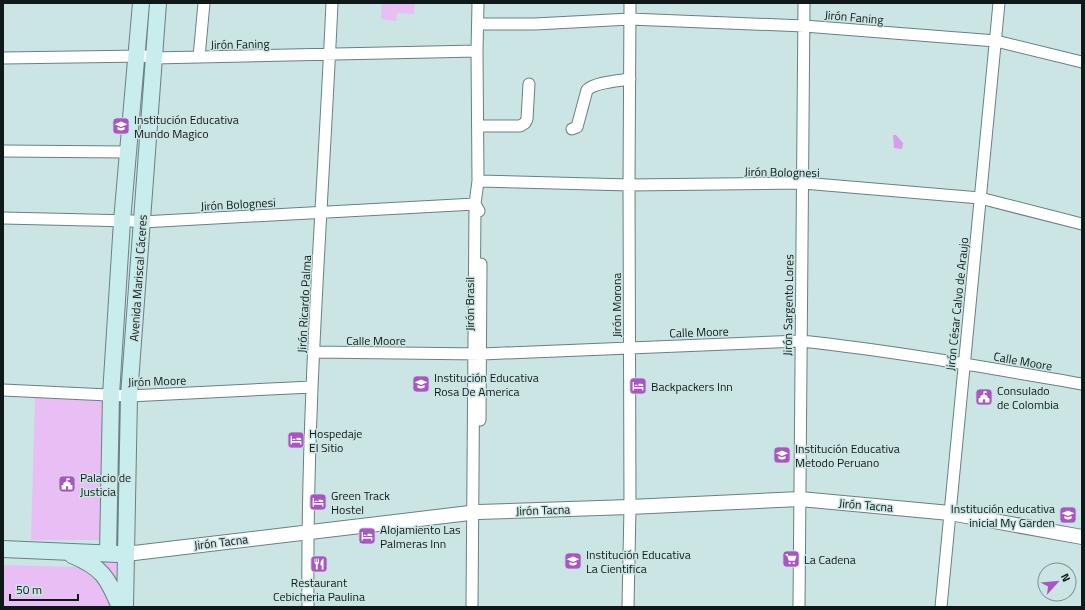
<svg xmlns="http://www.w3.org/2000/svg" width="1085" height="610" font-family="'Titillium Web',sans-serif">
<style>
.green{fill:#e9bef5}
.water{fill:#d99cea}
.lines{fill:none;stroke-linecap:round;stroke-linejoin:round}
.minor-casing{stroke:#6a8080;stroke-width:13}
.tertiary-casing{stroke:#6a8080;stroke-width:16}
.secondary-casing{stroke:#6a8080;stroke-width:18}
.minor{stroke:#fff;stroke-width:11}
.tertiary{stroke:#fff;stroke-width:14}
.secondary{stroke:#c9ecec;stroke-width:16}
.labels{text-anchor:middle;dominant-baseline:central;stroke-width:3;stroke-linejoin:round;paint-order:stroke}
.street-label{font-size:12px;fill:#101919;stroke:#cbe4e4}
.poi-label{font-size:12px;fill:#101919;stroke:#cbe4e4;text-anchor:start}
</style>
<rect width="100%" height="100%" fill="#cbe4e4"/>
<path class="green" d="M382 3H413L415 4 414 14 397 13 396 21 381 19Z
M35 397 107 400 103 540H31Z
M99 560H118L119 584 110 571Z
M3 565 75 567C99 571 102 584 110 603V607H3Z"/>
<path class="water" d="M893 135H896L903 143 902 149 894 148Z"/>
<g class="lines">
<g class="minor-casing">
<path id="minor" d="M478 3 477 51 478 181 475 204 479 211
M478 24H535L630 19 804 26 996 41 1082 62
M199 57 204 3
M3 58 144 56 154 58 199 57 477 51
M478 126H520L525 123 527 119 529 84
M572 129 577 127 587 90C595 82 618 81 630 79
M3 151 128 152
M478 181 629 185 803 183 980 198 1082 224
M3 218 132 221 142 222 475 204 472 607
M314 352 482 354 801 341C895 351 989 368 1082 384
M3 390 129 396 312 387
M480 420 481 264
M308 607C306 405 323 204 332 3
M628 607 630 507 629 185 630 3
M799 607 804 3
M941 607 999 3"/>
</g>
<g class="tertiary-casing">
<path id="tertiary" d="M126 554 478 512 630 507 800 499 950 513 1082 537"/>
</g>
<g class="secondary-casing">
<path id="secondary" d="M3 549 118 554
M108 553 111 395 122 221 141 3
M72 555C103 568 107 577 120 607
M125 607 129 396 158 3"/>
</g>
<use href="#minor" class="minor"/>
<use href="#tertiary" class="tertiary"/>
<use href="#secondary" class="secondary"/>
</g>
<defs>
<g id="school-square" transform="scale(0.9)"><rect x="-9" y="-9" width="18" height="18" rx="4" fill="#ab55c2" stroke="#cbe4e4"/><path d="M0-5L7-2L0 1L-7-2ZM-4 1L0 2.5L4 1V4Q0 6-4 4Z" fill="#fff"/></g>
<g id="hotel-square" transform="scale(0.9)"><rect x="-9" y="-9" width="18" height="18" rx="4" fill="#ab55c2" stroke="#cbe4e4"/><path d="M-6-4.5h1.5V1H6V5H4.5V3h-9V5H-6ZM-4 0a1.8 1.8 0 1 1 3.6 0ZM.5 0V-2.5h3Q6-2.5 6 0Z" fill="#fff"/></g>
<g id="civic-square" transform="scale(0.9)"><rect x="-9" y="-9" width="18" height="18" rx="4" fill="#ab55c2" stroke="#cbe4e4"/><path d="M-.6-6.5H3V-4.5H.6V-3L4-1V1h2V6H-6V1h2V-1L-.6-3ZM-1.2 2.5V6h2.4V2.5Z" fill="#fff"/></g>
<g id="supermarket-square" transform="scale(0.9)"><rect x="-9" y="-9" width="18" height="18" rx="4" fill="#ab55c2" stroke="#cbe4e4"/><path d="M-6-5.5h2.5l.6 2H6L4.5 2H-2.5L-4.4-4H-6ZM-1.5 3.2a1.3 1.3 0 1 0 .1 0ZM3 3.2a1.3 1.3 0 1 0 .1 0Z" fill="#fff"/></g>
<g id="restaurant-square" transform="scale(0.9)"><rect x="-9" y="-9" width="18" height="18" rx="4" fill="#ab55c2" stroke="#cbe4e4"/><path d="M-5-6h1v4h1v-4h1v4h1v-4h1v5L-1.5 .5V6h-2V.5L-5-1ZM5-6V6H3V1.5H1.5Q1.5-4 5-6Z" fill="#fff"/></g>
</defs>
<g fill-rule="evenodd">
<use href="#school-square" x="121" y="126"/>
<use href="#school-square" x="421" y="384"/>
<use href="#hotel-square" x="638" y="386"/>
<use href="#civic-square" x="984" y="397"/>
<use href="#hotel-square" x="296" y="440"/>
<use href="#school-square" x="782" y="455"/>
<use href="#civic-square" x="67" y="484"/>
<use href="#hotel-square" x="318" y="502"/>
<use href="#school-square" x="1068" y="515"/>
<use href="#hotel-square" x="367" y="536"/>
<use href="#supermarket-square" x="791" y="559"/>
<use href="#school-square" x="573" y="561"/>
<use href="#restaurant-square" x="319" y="564"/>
</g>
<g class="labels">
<g class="street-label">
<text transform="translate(854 17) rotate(5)">Jirón Faning</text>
<text transform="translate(240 44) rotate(-1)">Jirón Faning</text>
<text transform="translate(782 172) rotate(1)">Jirón Bolognesi</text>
<text transform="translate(238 204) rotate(-3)">Jirón Bolognesi</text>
<text transform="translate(138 278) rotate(-86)">Avenida Mariscal Cáceres</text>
<text transform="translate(304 304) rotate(-87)">Jirón Ricardo Palma</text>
<text transform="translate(469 304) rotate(-90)">Jirón Brasil</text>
<text transform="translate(957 304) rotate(-84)">Jirón César Calvo de Araujo</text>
<text transform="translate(616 305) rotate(-90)">Jirón Morona</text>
<text transform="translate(788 305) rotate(-89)">Jirón Sargento Lores</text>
<text transform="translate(699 332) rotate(-2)">Calle Moore</text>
<text x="376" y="340">Calle Moore</text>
<text transform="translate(1023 361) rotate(10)">Calle Moore</text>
<text transform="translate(157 381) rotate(-2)">Jirón Moore</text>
<text transform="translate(866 505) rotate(5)">Jirón Tacna</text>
<text transform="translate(543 510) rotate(-2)">Jirón Tacna</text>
<text transform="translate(221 542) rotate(-7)">Jirón Tacna</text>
</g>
<g class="poi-label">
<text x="134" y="119">Institución Educativa<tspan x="134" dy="14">Mundo Magico</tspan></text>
<text x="434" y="377">Institución Educativa<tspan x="434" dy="14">Rosa De America</tspan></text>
<text x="651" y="386">Backpackers Inn</text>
<text x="997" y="390">Consulado<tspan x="997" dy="14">de Colombia</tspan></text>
<text x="309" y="433">Hospedaje<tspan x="309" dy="14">El Sitio</tspan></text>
<text x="795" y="448">Institución Educativa<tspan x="795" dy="14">Metodo Peruano</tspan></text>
<text x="80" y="477">Palacio de<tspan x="80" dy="14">Justicia</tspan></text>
<text x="331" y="495">Green Track<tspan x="331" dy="14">Hostel</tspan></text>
<text x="1055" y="508" text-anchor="end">Institución educativa<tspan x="1055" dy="14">inicial My Garden</tspan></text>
<text x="380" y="529">Alojamiento Las<tspan x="380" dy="14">Palmeras Inn</tspan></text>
<text x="586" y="554">Institución Educativa<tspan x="586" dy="14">La Cientifica</tspan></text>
<text x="804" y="559">La Cadena</text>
<text x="319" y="582" text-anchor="middle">Restaurant<tspan x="319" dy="14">Cebicheria Paulina</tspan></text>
</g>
</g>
<rect width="1085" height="610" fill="none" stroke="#101919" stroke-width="8"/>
<g transform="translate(1057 582) rotate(63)"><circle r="19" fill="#cbe4e4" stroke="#809393"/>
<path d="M0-3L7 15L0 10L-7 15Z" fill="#ab55c2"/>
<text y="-6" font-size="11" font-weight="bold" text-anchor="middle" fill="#101919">N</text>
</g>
<path d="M10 594v6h68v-6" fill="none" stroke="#101919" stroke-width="2"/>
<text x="16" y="594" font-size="12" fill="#101919" stroke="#cbe4e4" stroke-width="3" paint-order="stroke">50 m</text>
</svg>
